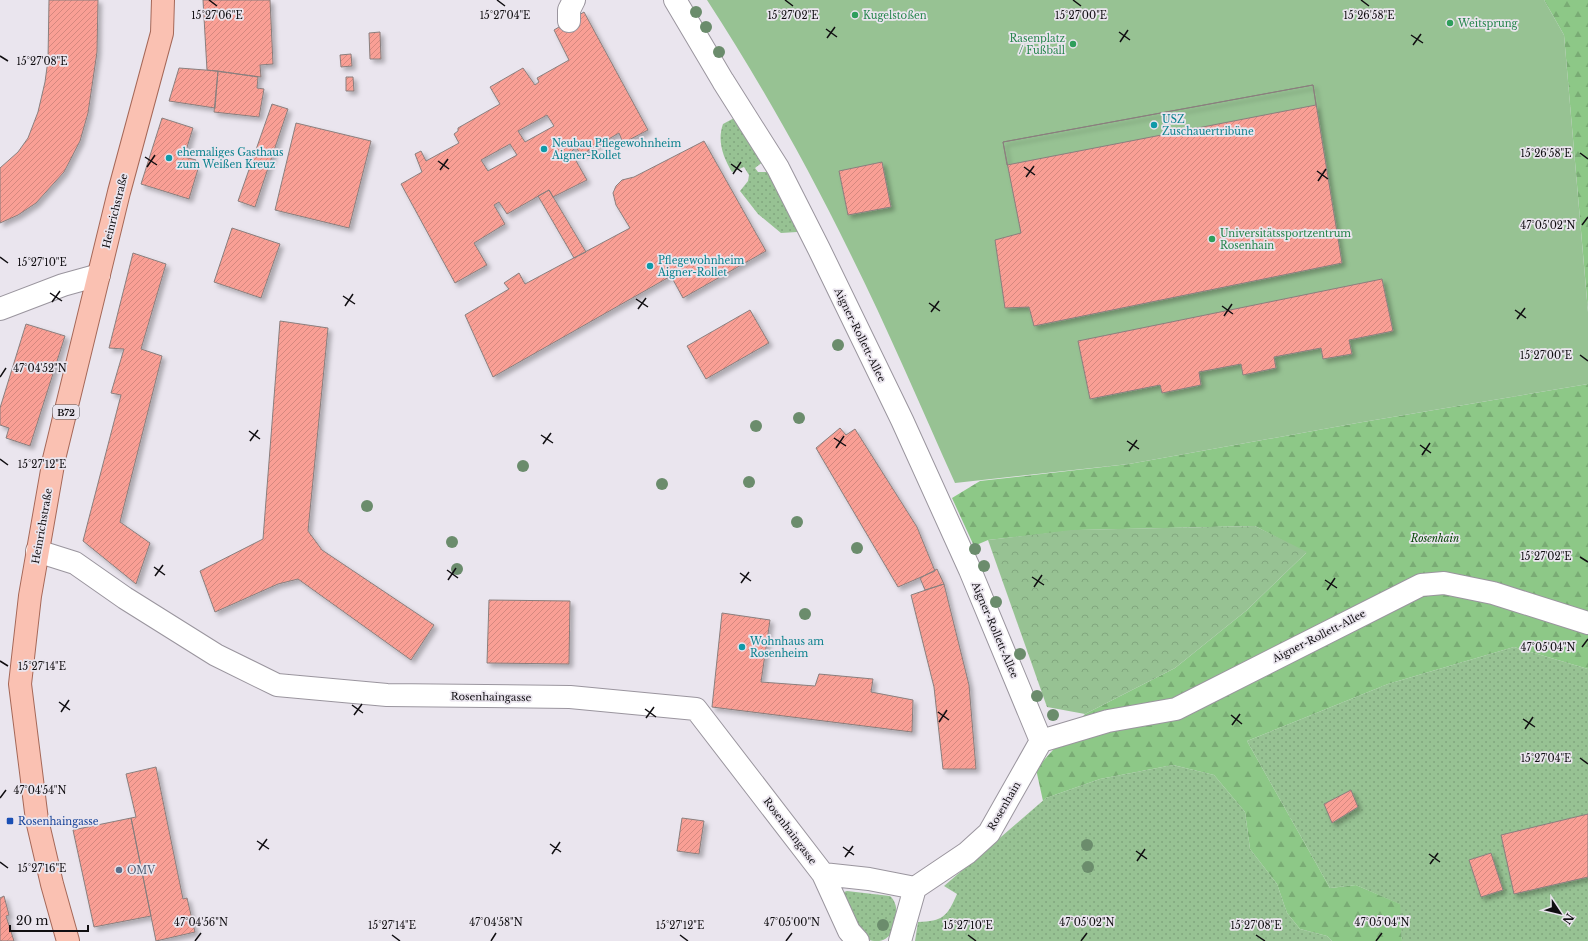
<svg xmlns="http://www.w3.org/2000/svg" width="1588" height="941" font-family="'Libre Baskerville',serif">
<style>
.grass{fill:url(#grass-dots)}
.forest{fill:url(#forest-firs)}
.park{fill:url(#park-crowns)}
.pitch{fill:#97c293}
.building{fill:url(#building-hatch);stroke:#8a7f7e;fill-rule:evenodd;filter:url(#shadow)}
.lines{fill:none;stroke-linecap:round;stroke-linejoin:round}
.minor-casing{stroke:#9a959e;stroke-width:24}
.major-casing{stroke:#a66858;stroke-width:24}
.minor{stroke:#fff;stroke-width:22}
.major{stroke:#fac1b2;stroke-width:22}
.tree{fill:#6b8c6c}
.ticks{fill:none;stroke:#100e11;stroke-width:1.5}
.leisure-dot{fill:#2e9e5b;stroke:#eae5ee;stroke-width:1.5}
.culture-dot{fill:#0f9aa8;stroke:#eae5ee;stroke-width:1.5}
.transit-dot{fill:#1a4fb4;stroke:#eae5ee;stroke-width:1.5}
.service-dot{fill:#5c6f8a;stroke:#eae5ee;stroke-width:1.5}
.labels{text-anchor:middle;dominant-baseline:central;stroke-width:3.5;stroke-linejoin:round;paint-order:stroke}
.shield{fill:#eae5ee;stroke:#514e53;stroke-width:1}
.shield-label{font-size:9px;font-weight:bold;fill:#100e11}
.leisure-label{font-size:10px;fill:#27864d;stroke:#eae5ee;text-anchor:start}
.culture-label{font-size:10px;fill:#0d838f;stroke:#eae5ee;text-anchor:start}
.street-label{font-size:10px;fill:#100e11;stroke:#eae5ee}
.park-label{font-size:10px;font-style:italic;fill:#034301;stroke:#eae5ee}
.transit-label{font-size:10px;fill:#164399;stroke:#eae5ee;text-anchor:start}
.service-label{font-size:10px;fill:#4e5e75;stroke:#eae5ee;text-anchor:start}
.ticks-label{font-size:10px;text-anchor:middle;fill:#100e11;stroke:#eae5ee;stroke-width:3.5;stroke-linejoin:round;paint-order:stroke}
</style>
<defs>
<pattern id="grass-dots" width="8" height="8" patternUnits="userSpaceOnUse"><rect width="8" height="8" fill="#97c293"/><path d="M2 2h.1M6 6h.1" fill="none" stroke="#81a67e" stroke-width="1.8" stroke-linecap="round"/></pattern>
<pattern id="forest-firs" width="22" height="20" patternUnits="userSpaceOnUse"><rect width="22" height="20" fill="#8dc887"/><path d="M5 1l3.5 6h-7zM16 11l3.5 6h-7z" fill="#79ab74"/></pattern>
<pattern id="park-crowns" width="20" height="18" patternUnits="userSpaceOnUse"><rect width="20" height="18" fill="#97c293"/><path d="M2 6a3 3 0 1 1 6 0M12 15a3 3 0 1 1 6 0" fill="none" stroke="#81a67e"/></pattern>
<pattern id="building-hatch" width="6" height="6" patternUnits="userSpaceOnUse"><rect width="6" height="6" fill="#f99f95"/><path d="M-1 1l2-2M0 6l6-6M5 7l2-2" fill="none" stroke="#d4887f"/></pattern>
<filter id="shadow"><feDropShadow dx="3.5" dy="3.5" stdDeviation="2" flood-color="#0004"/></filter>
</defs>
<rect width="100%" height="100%" fill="#eae5ee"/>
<path class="grass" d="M736 117 764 161 755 168 758 172H770L800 229 797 232 781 233 758 214 740 191 748 181 749 175 744 167 732 172C723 157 717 141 723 124Z
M1514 647 1588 669V941H1402L1399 904 1356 885 1330 888 1247 741 1388 684Z
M1173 765 1214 775 1245 812 1250 849 1277 884 1287 913 1300 929 1327 936 1332 941H915L918 922C943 921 947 917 957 894L944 886 1046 798 1100 779Z
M847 891 890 896C902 905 898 941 877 941 873 941 871 941 868 939 859 931 849 908 842 897L844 892Z"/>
<path class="forest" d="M1544 0H1588V311L1564 35Z
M1588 384V669L1514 647 1388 684 1247 741 1330 888 1356 885 1400 904 1402 941H1332L1327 936 1300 929 1287 913 1277 884 1250 849 1245 812 1214 775 1173 765 1100 779 1046 798 1043 801 1036 769 1085 714 1175 668 1247 610 1306 553 1255 526 1079 530 988 540 974 546 952 498 980 481 1129 464 1357 423Z"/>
<path class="park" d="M1255 526 1307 552 1247 610 1175 668 1085 714 1047 707 988 540 1072 530Z"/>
<path class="pitch" d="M707 0H1544L1564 35 1588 312V384L1357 423 1129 464 955 483C920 405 887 327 849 251 807 165 759 80 707 0Z"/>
<path class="building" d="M49 0H98L97 52 88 113 80 141 64 172 36 203 18 215 0 223V168L18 152 28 138 38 112 45 82 48 60Z
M203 0H270L273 64 260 65 261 77 207 70Z
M584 12 648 130 623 143 619 133 581 155 576 147 571 152 587 180 553 197 549 190 507 214 499 202 494 205 505 224 474 243 487 265 455 283 401 184 422 172 415 154 421 151 426 161 459 143 454 134 458 131V128L500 104 490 87 523 68 535 85 539 82 537 78 569 60 554 30ZM547 115 554 126 525 142 518 131ZM510 144 517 155 488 171 481 160Z
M380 32 381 59H370L369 33Z
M351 54 352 66 341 67 340 55Z
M179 68 218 71 215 108 169 101Z
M218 71 258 77 257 88 264 89 259 117 214 112Z
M346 77H353L354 91H346Z
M1313 85 1342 263 1034 326 1029 307 1005 308 995 240 1021 233 1003 142Z
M1313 85 1316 105 1007 165 1003 142Z
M272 104 288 109 255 207 238 201Z
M162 118 193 128 184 157 196 160 193 167 198 169 189 199 141 184Z
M296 123 371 141 349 228 275 210Z
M704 141 766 251 683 298 671 276 493 377 465 315 509 289 504 283 519 273 525 284 630 228 616 205 613 193 616 186 622 180 634 177Z
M882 162 891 207 848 215 839 171Z
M549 190 586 252 574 258 538 196Z
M232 228 280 244 261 298 214 282Z
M133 253 166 264 141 349 162 356 120 522 150 543 136 584 83 541 121 395 111 393 124 349 109 348Z
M1382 279 1393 331 1349 340 1352 354 1323 359 1321 348 1274 357 1276 368 1243 375 1241 364 1199 372 1201 385 1162 393 1160 385 1090 399 1078 341Z
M750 310 769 343 706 379 687 346Z
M280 321 328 328 308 531 322 550 434 625 411 660 298 579 278 584 215 612 200 571 263 539Z
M26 324 65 336 30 446 6 438 9 428 0 425V408Z
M840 428 846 435 855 429 917 527 935 571 898 587 816 448Z
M937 569 944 584 925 590 920 578Z
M944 584 969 685 976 769H943L934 687 911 595Z
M489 600 570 601 569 664 487 663Z
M722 613 770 620 761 682 815 686 819 674 873 679 871 692 913 700 912 732 712 707Z
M156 767 183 899 187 898 195 932 156 941 131 818 136 817 126 774Z
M1351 790 1358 807 1332 823 1324 804Z
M1588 814V877L1514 894 1501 835Z
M131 818 151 916 94 927 73 830Z
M682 818 704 821 699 854 677 851Z
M1491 853 1503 890 1481 897 1469 860Z
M4 896 9 915 6 916 14 941H0V898Z"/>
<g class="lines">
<g class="minor-casing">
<path id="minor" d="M675 0 723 81 778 168 819 249 902 420 970 570 1041 741
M569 21V10L574 0
M0 309 63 285 99 275
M37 551 75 563 125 598 216 655 277 685 387 695 570 697 696 709 823 874 849 931 858 941
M1041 741 1108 721 1176 709 1421 585 1444 583 1493 593 1588 623
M823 874 869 879 915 888 967 853 989 833 1041 741
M900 941 915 888"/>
</g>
<g class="major-casing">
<path id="major" d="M68 941 52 884 37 820 20 684 30 596 54 459 119 192 162 33 163 0"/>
</g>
<use href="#minor" class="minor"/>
<use href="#major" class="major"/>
</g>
<g class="tree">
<circle cx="696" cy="12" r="6"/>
<circle cx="706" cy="27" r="6"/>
<circle cx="719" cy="52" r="6"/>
<circle cx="838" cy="345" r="6"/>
<circle cx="799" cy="418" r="6"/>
<circle cx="756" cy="426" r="6"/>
<circle cx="523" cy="466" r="6"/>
<circle cx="749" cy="482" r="6"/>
<circle cx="662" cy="484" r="6"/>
<circle cx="367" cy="506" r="6"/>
<circle cx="797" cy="522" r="6"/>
<circle cx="452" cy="542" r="6"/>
<circle cx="857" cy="548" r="6"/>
<circle cx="975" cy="549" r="6"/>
<circle cx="984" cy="566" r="6"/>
<circle cx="457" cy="569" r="6"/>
<circle cx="996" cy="602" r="6"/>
<circle cx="805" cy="614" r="6"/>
<circle cx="1020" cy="654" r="6"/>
<circle cx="1037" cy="696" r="6"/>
<circle cx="1053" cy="715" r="6"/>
<circle cx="1087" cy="845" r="6"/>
<circle cx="1088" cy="867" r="6"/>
<circle cx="883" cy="925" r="6"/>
</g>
<path class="ticks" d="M209 0 217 6M497 0 505 6M785 0 793 6M1073 0 1081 6M1361 0 1369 6M826 29 837 37M1119 32 1130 40M1411 35 1423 43M827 38 835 27M1120 42 1128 30M1413 45 1421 34M0 56 8 61M1580 153 1588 159M145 157 157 165M438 161 449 169M731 164 742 172M147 167 155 155M1024 167 1035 175M440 170 448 159M1317 171 1328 179M733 174 741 162M1026 177 1034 166M1318 181 1326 169M1582 225 1588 217M0 257 8 263M50 293 62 301M343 296 355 304M636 299 648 307M52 302 60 291M929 303 940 311M345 306 353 294M1222 306 1233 314M638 309 646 298M1515 310 1526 318M931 312 939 301M1224 316 1232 304M1517 319 1525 308M1580 355 1588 361M0 377 6 368M249 431 260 439M541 435 553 443M834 438 846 446M250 441 258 430M1127 441 1139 449M543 444 551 433M1420 445 1431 453M836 448 844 436M1129 451 1137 440M1422 455 1430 443M0 459 8 465M1580 557 1588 562M154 567 165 575M447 570 458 578M740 573 751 581M155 576 163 565M1032 577 1044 585M448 580 456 568M1325 580 1337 588M741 583 749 572M1034 587 1042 575M1327 590 1335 578M1582 647 1588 639M0 661 8 666M59 702 70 710M352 705 363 713M645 709 656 717M61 712 69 700M938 712 949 720M354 715 362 704M1231 715 1242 724M646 718 654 707M1523 719 1535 727M939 722 947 710M1232 725 1240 714M1525 729 1533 717M1580 758 1588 764M0 798 6 790M257 841 269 849M550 844 561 852M843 847 854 855M259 850 267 839M1136 851 1147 859M552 854 560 842M1429 854 1440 862M845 857 853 846M1137 861 1145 849M0 862 8 868M1430 864 1438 853M392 935 400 941M680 935 688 941M968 935 976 941M1256 935 1265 941M195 941 201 933M491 941 496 933M786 941 792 933M1081 941 1087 933M1376 941 1382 933"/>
<g class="leisure-dot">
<circle cx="855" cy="15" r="4"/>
<circle cx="1450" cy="23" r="4"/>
<circle cx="1073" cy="44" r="4"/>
<circle cx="1212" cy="239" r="4"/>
</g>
<g class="culture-dot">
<circle cx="1154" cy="125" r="4"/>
<circle cx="544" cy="149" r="4"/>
<circle cx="169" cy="158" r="4"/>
<circle cx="650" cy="266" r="4"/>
<circle cx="742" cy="647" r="4"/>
</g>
<rect class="transit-dot" x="6" y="817" width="8" height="8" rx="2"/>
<circle class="service-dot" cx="119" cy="870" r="4"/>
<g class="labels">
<rect class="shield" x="53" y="405" width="26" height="14" rx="3"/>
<g class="shield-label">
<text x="66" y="412">B72</text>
</g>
<g class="leisure-label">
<text x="863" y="15">Kugelstoßen</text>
<text x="1458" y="23">Weitsprung</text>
<text x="1065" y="38" text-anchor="end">Rasenplatz<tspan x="1065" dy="12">/ Fußball</tspan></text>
<text x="1220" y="233">Universitätssportzentrum<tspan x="1220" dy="12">Rosenhain</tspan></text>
</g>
<g class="culture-label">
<text x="1162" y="119">USZ<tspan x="1162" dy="12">Zuschauertribüne</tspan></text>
<text x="552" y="143">Neubau Pflegewohnheim<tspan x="552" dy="12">Aigner-Rollet</tspan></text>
<text x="177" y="152">ehemaliges Gasthaus<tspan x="177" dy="12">zum Weißen Kreuz</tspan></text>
<text x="658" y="260">Pflegewohnheim<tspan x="658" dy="12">Aigner-Rollet</tspan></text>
<text x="750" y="641">Wohnhaus am<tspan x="750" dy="12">Rosenheim</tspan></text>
</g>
<g class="street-label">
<text transform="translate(115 211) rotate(-76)">Heinrichstraße</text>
<text transform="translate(860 335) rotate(64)">Aigner-Rollett-Allee</text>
<text transform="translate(42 526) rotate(-80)">Heinrichstraße</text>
<text transform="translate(995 630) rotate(67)">Aigner-Rollett-Allee</text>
<text transform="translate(1319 636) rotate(-27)">Aigner-Rollett-Allee</text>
<text transform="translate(491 697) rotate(1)">Rosenhaingasse</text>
<text transform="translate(1004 806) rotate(-60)">Rosenhain</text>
<text transform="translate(790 831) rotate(53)">Rosenhaingasse</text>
</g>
<g class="park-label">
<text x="1435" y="538">Rosenhain</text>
</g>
<g class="transit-label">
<text x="18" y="821">Rosenhaingasse</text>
</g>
<g class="service-label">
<text x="127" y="870">OMV</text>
</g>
</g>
<g class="ticks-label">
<text x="1369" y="19">15°26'58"E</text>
<text x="217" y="19">15°27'06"E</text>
<text x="505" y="19">15°27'04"E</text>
<text x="793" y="19">15°27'02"E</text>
<text x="1081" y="19">15°27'00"E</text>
<text x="42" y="65">15°27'08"E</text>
<text x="1546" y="157">15°26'58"E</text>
<text x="1548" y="229">47°05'02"N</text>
<text x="42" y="266">15°27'10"E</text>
<text x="1546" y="359">15°27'00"E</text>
<text x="40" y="372">47°04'52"N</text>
<text x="42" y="468">15°27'12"E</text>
<text x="1546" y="560">15°27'02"E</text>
<text x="1548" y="651">47°05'04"N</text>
<text x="42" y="670">15°27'14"E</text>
<text x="1546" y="762">15°27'04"E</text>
<text x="40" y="794">47°04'54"N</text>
<text x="42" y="872">15°27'16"E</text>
<text x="201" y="926">47°04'56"N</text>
<text x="496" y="926">47°04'58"N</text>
<text x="792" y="926">47°05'00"N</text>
<text x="1087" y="926">47°05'02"N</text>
<text x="1382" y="926">47°05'04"N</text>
<text x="392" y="929">15°27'14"E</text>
<text x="680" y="929">15°27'12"E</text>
<text x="968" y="929">15°27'10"E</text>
<text x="1256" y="929">15°27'08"E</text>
</g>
<g transform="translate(1560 913) rotate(125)" stroke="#eae5ee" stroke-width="3" paint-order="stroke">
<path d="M0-3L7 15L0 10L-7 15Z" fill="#100e11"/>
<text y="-6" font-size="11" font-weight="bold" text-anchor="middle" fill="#100e11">N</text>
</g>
<path d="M10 925v6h78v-6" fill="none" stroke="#100e11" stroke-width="2"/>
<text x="16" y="925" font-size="12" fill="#100e11" stroke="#eae5ee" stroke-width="3" paint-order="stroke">20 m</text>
</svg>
